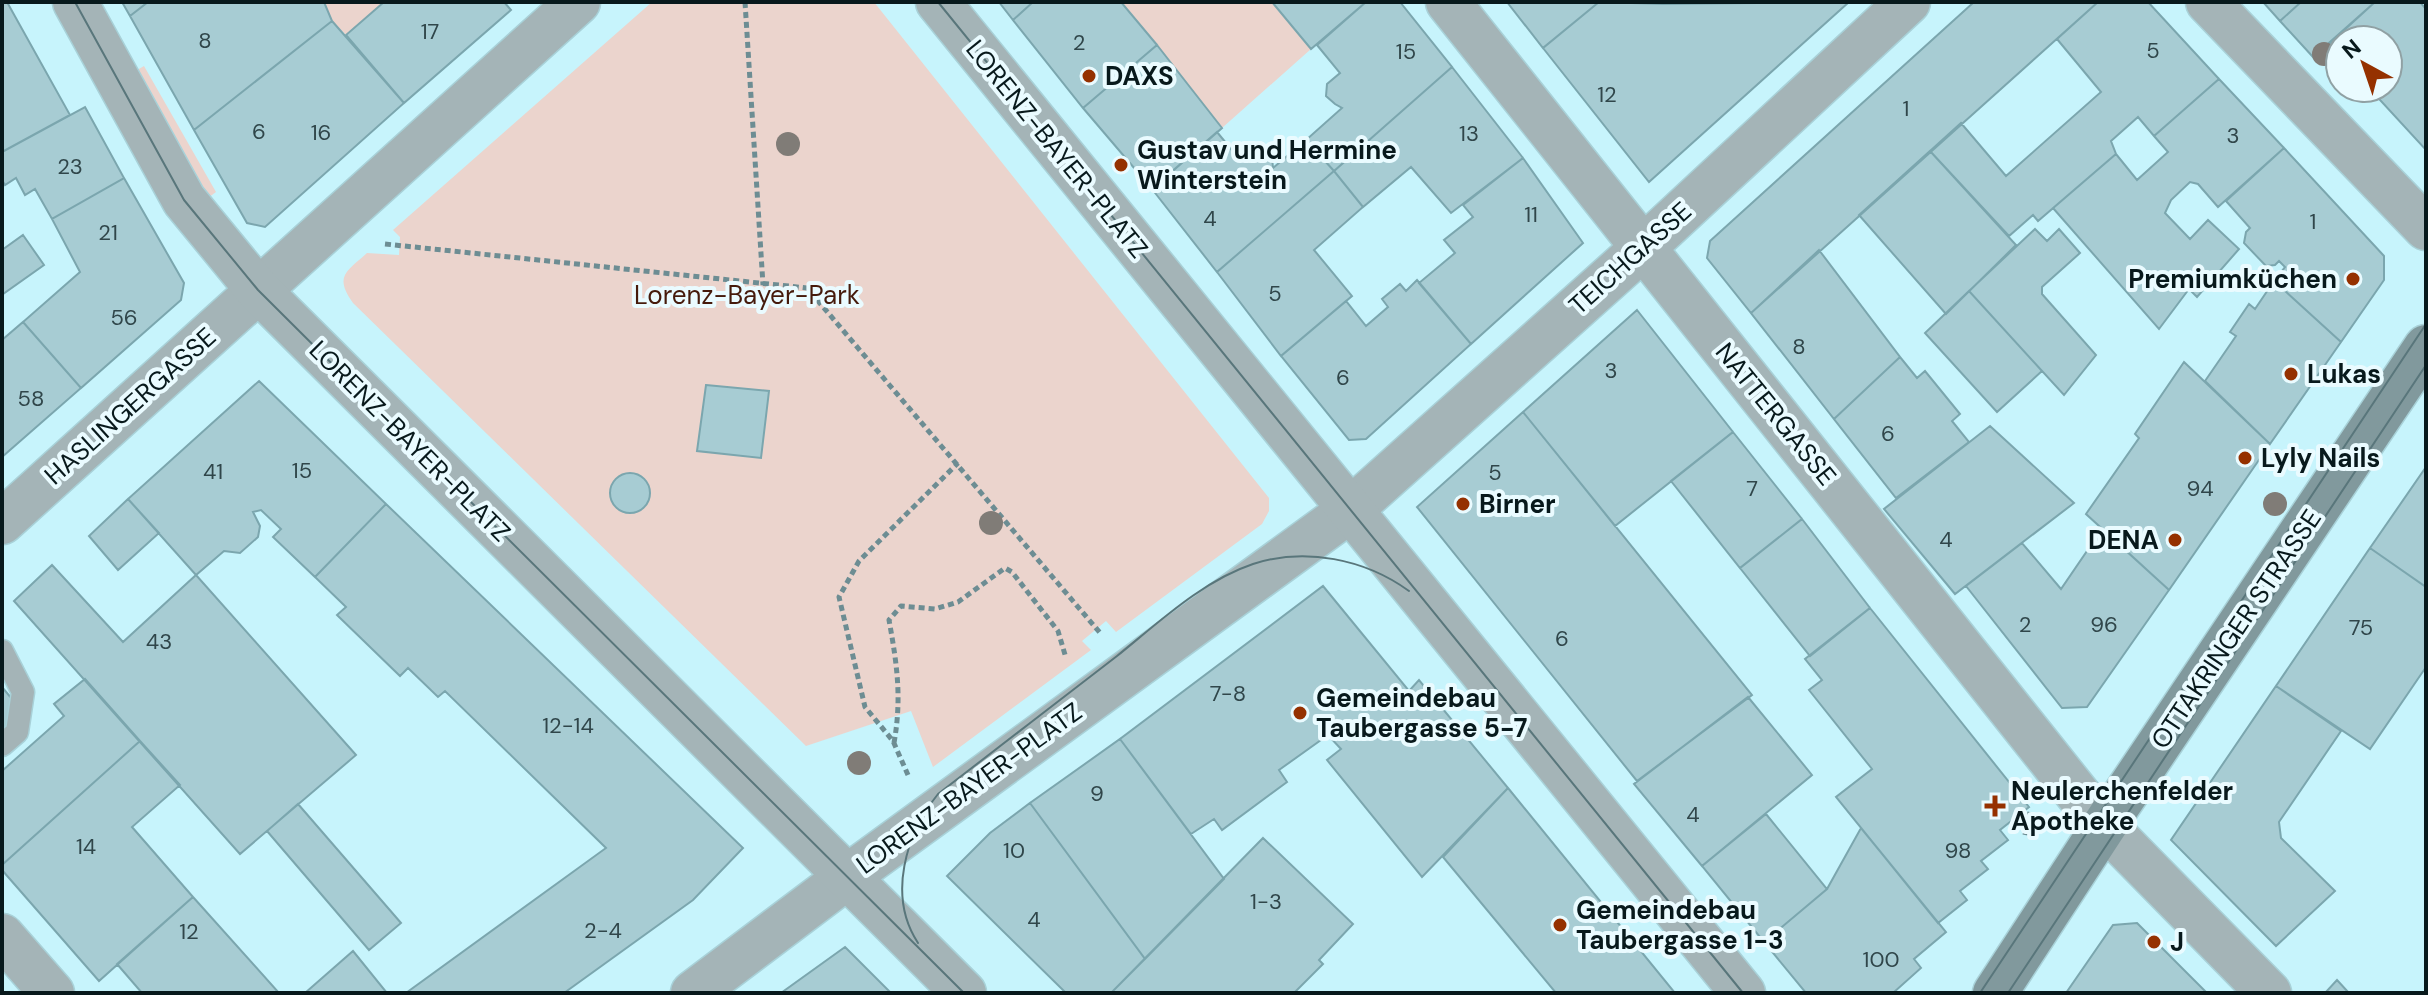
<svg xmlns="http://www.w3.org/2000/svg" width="2428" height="995" font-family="'DM Sans',sans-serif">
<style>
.green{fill:#ebd4cd}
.building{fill:#a7ccd3;stroke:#7ba6ae;stroke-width:2}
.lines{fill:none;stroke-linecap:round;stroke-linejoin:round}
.service-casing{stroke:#a8d1d8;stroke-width:25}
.minor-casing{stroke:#a8d1d8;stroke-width:47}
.tertiary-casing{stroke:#a8d1d8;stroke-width:47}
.secondary-casing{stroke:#a8d1d8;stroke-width:47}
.path{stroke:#6d8d93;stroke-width:5;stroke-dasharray:6 4;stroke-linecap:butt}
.service{stroke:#a4b4b7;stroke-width:22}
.minor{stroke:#a4b4b7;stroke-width:44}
.tertiary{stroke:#a4b4b7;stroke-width:44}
.secondary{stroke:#81999d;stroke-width:44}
.tram{stroke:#59767b;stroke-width:2}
.tree{fill:#807c77}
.poi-dot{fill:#953100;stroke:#eafbff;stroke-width:3}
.labels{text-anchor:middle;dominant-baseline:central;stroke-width:8;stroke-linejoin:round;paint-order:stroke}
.number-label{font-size:22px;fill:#30464a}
.poi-label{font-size:26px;font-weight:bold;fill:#08191c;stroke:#eafbff;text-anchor:start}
.street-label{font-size:26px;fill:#08191c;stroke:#eafbff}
.park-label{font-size:26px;fill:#451a0b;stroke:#eafbff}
</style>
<rect width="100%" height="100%" fill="#c7f4fc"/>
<path class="green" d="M324 2H384L346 35 332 21Z
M652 2H874L1269 498V511L1262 524 1116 632 1106 621 1082 641 1091 650 933 767 911 711 806 746 353 303C334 276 346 272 367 253L399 255 400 237 393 230Z
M1121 2H1272L1311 49 1222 128Z
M144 66 216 192 208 198 132 73Z"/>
<path class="building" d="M2 2H7L70 115 2 152Z
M122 2H148L130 16Z
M148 2H324L332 21 194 130 130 16Z
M384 2H504L511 10 404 103 346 35Z
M999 2H1033L1013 20Z
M1033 2H1121L1157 45 1083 108 1013 20Z
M1272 2H1366L1311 49Z
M1366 2H1400L1452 67 1334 171 1306 140 1342 108 1335 104 1326 96 1327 84 1340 73 1317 45Z
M1507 2H1599L1543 48Z
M1599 2 1663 4 1849 2 1649 182 1543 48Z
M1974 2H2098L1751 313 1707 258 1710 241Z
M2098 2H2148L2219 79 2154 136 2138 117 2111 141 2116 154 2038 221 2033 215 2009 236 1930 151 1961 123 2006 176 2101 92 2057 39Z
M2263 2H2301L2280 21Z
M2301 2H2375L2313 57 2280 21Z
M2375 2H2420L2426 9V150L2369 88H2388V40H2340V56L2329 44Z
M332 21 404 103 265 227 247 223 194 130Z
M1157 45 1222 128 1152 189 1083 108Z
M1452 67 1523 158 1451 213 1411 167 1363 207 1334 171Z
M2219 79 2284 148 2218 207 2198 184 2190 182 2171 200 2165 213 2190 239 2208 220 2239 249 2197 297 2189 289 2159 329 2053 208 2116 154 2137 180 2168 152 2154 136Z
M85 107 124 178 52 219 35 189 25 195 16 178 5 185 2 180V152Z
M1217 132 1240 160 1253 148 1264 147 1272 157 1273 168 1306 140 1334 171 1217 272 1152 189Z
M2284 148 2384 256V280L2341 342 2274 281 2285 267 2279 261 2275 265 2266 266 2244 243 2246 232 2250 228 2226 201Z
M1930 151 2016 245 1946 314 1859 215Z
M1523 158 1583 243 1471 344 1419 283 1455 253 1444 240 1473 217 1463 205Z
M1334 171 1363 207 1314 250 1352 296 1281 356 1217 272Z
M124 178 184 283 181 300 81 388 23 322 80 272 52 219Z
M2035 229 2047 241 2059 229 2080 253 2042 287V294L2096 355 2064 395 1969 291Z
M23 235 44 265 3 294 2 250Z
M1819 250 1900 357 1834 419 1751 313Z
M1417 280 1471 344 1366 439 1349 440 1281 356 1346 301 1366 326 1388 307 1382 299 1400 284 1406 291Z
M2274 281 2341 342 2270 444 2205 381 2236 336 2230 332 2249 304 2255 309Z
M1969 291 2042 371 1997 412 1925 333Z
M1637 310 1733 432 1615 526 1523 412Z
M23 322 81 388 2 457V340Z
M1900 357 1917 378 1925 371 1960 414 1952 421 1969 442 1896 498 1834 419Z
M2184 362 2270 444 2169 590 2086 514 2139 438 2135 434Z
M259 381 386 504 315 577 273 537 281 529 261 510 253 512 260 526 258 537 240 553 224 551 196 575 128 499Z
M706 385 769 391 761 458 697 451Z
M1523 412 1752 695 1637 781 1417 507Z
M1990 426 2074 503 1955 594 1884 509Z
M1733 432 1802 519 1740 568 1671 481Z
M2426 467V587L2370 548Z
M610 493a20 20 0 1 1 40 0a20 20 0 1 1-40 0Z
M128 499 159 533 118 570 89 536Z
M386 504 743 848 693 900 564 993H406L606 848 445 691 438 697 408 668 400 676 337 615 346 607 315 577Z
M1802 519 1870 608 1810 656 1740 568Z
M2102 529 2169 590 2087 707 2062 708 1966 586 2022 543 2061 589Z
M2370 548 2426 587V667L2370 749 2276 686Z
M52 565 123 642 196 575 356 755 240 854 14 601Z
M1323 586 1409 691 1419 680 1508 788 1422 877 1327 760 1341 749 1328 735 1279 770 1287 782 1222 830 1214 819 1191 834 1120 739Z
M1870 608 2029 807 2000 830 2008 840 1981 861 1988 869 1960 891 1967 900 1938 923 1836 797 1872 769 1809 690 1822 680 1805 659Z
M85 679 140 741 2 865V771L64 716 54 704Z
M2276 686 2341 731 2279 822 2281 838 2335 891 2276 946 2171 840Z
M2 687 12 699 15 717 2 740Z
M1748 697 1812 775 1702 866 1634 784Z
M1120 739 1224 879 1145 959 1030 803Z
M140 741 180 785 132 827 193 897 99 981 2 870V865Z
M1508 788 1675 993H1556L1443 857Z
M1030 803 1145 959 1111 993H1066L947 876 990 833Z
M298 804 401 923 369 950 267 831Z
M1766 814 1827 889 1764 942 1702 866Z
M1861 828 1946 932 1914 959 1921 968 1893 993H1806L1764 942 1827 889Z
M1263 838 1353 924 1319 960 1323 964 1294 993H1111Z
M193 897 279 993H142L117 964Z
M2137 923 2207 993H2066L2113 925Z
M845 947 891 993H781Z
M353 951 387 993H305Z
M2337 980 2349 993H2325Z"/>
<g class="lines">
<g class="service-casing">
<path id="service" d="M2 651 23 692 17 732 2 745"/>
</g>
<g class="minor-casing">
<path id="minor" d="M1448 2 2096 817 2269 993
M2208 2 2426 228
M2 522 578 2
M2 936 52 993
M693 993 847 877 1349 511 1643 248 1908 2"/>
</g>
<g class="tertiary-casing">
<path id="tertiary" d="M75 2 184 200 258 290 964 993
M938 2 1743 993"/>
</g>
<g class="secondary-casing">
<path id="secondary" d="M1995 993 2104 826 2426 347"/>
</g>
<path class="path" d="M745 2 763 285
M385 244 807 288 1101 634
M894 743C902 698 897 664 889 620L901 606 935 609 958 602 1005 568 1012 572 1058 631 1066 658
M908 775 893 741 865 707 839 597 859 561 958 463
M2025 835 2030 812"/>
<use href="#service" class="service"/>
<use href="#minor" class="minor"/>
<use href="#tertiary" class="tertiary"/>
<use href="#secondary" class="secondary"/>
<path class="tram" d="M75 2 184 200 258 290 964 993
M938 2 1743 993
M918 943C887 896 906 834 938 794 998 748 1057 702 1117 656 1158 623 1202 581 1253 564 1305 547 1365 559 1409 591
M1980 993 2426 324
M2008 993 2426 365"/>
</g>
<g class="tree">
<circle cx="2324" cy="54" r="12"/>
<circle cx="788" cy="144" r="12"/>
<circle cx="2275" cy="504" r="12"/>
<circle cx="991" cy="523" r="12"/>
<circle cx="859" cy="763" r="12"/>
</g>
<g class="poi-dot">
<circle cx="1089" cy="76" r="8"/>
<circle cx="1121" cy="165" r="8"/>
<circle cx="2353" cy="279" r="8"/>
<circle cx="2291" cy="374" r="8"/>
<circle cx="2245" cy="458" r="8"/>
<circle cx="1463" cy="504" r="8"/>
<circle cx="2175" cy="540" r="8"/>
<circle cx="1300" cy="713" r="8"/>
<path d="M1991 794h8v8h8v8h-8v8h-8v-8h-8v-8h8z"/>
<circle cx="1560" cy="925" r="8"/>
<circle cx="2154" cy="942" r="8"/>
</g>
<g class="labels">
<g class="number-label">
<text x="430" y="31">17</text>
<text x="205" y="40">8</text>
<text x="1079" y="42">2</text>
<text x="2153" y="50">5</text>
<text x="1406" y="51">15</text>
<text x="1607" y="94">12</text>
<text x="1906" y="108">1</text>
<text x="259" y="131">6</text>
<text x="321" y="132">16</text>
<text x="1469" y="133">13</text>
<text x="2233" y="135">3</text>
<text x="70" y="166">23</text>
<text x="1531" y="214">11</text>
<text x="1210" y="218">4</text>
<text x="2313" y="221">1</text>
<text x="108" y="232">21</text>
<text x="1275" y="293">5</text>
<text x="124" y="317">56</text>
<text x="1799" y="346">8</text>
<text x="1611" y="370">3</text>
<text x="1343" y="377">6</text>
<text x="31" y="398">58</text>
<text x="1888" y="433">6</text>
<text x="302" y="470">15</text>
<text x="213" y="471">41</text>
<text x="1495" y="472">5</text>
<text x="1752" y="488">7</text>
<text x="2200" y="488">94</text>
<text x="1946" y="539">4</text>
<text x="2025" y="624">2</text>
<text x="2104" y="624">96</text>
<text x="2361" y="627">75</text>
<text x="1562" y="638">6</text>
<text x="159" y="641">43</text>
<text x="1228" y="693">7-8</text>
<text x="568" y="725">12-14</text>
<text x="1097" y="793">9</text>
<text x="1693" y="814">4</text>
<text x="86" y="846">14</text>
<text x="1014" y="850">10</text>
<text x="1958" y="850">98</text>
<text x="1266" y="901">1-3</text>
<text x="1034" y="919">4</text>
<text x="603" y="930">2-4</text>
<text x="189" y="931">12</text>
<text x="1881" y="959">100</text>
</g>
<g class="poi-label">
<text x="1105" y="76">DAXS</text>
<text x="1137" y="150">Gustav und Hermine<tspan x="1137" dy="30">Winterstein</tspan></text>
<text x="2337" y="279" text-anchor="end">Premiumküchen</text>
<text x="2307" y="374">Lukas</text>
<text x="2261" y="458">Lyly Nails</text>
<text x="1479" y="504">Birner</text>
<text x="2159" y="540" text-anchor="end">DENA</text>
<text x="1316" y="698">Gemeindebau<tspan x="1316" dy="30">Taubergasse 5-7</tspan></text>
<text x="2011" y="791">Neulerchenfelder<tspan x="2011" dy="30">Apotheke</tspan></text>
<text x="1576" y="910">Gemeindebau<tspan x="1576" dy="30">Taubergasse 1-3</tspan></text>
<text x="2170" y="942">J</text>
</g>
<g class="street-label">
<text transform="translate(1057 149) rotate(51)">LORENZ-BAYER-PLATZ</text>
<text transform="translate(1630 258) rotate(-42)">TEICHGASSE</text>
<text transform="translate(130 406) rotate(-42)">HASLINGERGASSE</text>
<text transform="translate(1776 414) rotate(51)">NATTERGASSE</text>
<text transform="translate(410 441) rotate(45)">LORENZ-BAYER-PLATZ</text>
<text transform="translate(2236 629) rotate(-56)">OTTAKRINGER STRASSE</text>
<text transform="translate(969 788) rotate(-36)">LORENZ-BAYER-PLATZ</text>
</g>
<g class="park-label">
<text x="747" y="295">Lorenz-Bayer-Park</text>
</g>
</g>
<rect width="2428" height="995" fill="none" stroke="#08191c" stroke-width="8"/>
<g transform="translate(2364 64) rotate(320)"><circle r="38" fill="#eafbff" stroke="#90a1a4" stroke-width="2"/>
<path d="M0-6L14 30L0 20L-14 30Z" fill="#953100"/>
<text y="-12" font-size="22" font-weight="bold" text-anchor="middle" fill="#08191c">N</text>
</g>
</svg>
